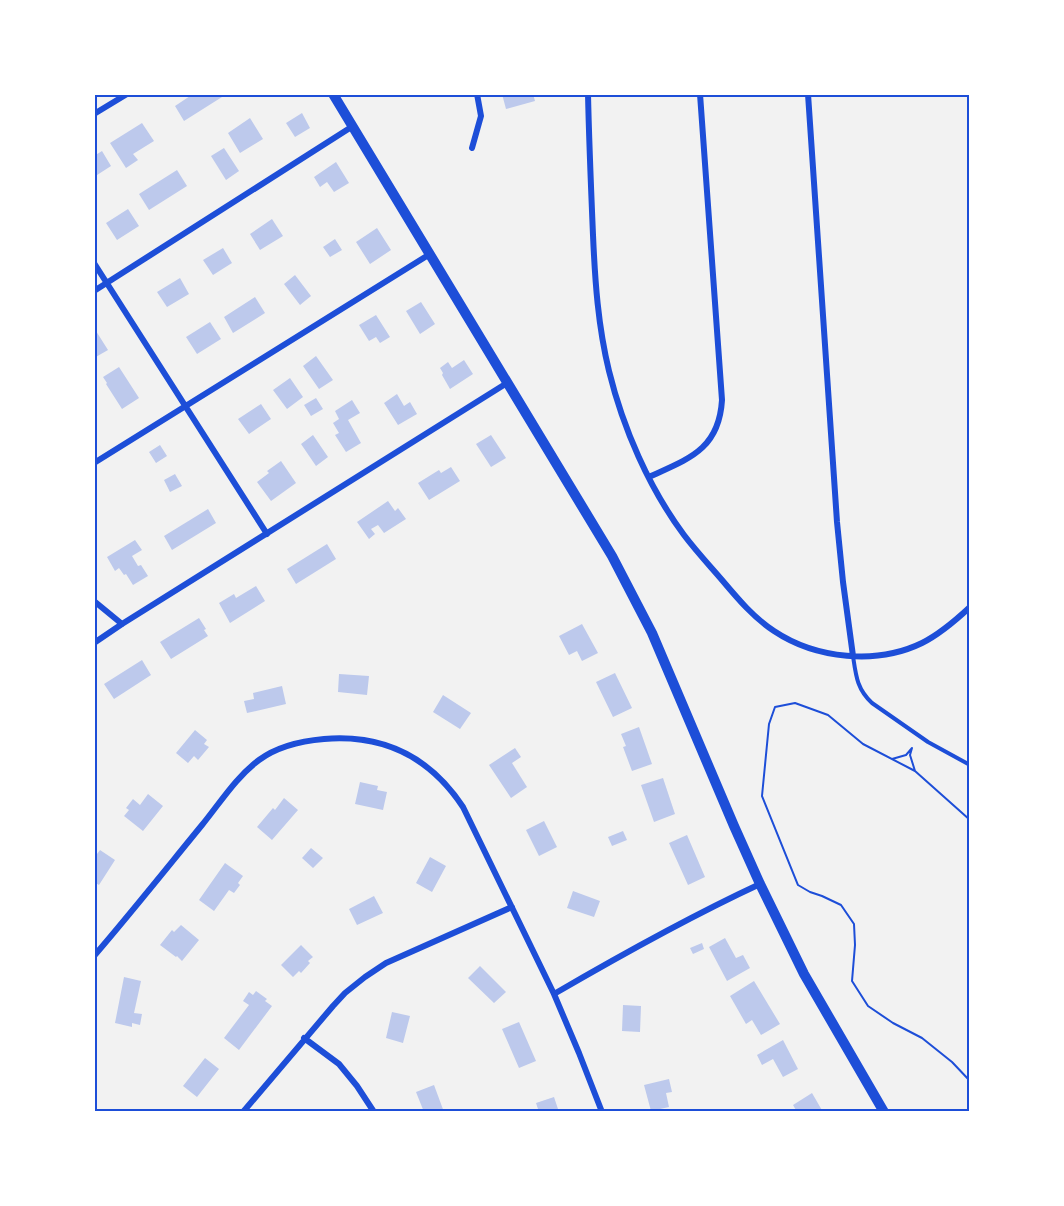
<svg xmlns="http://www.w3.org/2000/svg" width="1064" height="1206" font-family="Georgia,serif">
<style>
.building{fill:#bdc9ec}
.lines{fill:none;stroke-linecap:round;stroke-linejoin:round}
.path{stroke:#1d4ed8;stroke-width:2}
.service{stroke:#1d4ed8;stroke-width:4}
.minor{stroke:#1d4ed8;stroke-width:6}
.tertiary{stroke:#1d4ed8;stroke-width:10}
.neatline{fill:none;stroke:#1d4ed8;stroke-width:2}
</style>
<rect width="100%" height="100%" fill="#f2f2f2"/>
<path class="building" d="M193 94H220L222 97 184 121 175 106Z
M502 94H533L535 101 506 109Z
M302 113 310 128 295 137 286 123Z
M250 118 263 139 240 153 228 133Z
M142 123 154 141 133 154 138 160 126 168 110 143Z
M224 148 239 171 226 180 211 156Z
M102 151 111 166 94 177V156Z
M336 162 349 183 334 192 327 182 320 187 314 177Z
M177 170 187 186 149 210 139 194Z
M128 209 139 226 117 240 106 223Z
M272 219 283 236 260 250 250 234Z
M377 228 391 250 370 264 356 242Z
M335 239 342 250 330 257 323 247Z
M223 248 232 263 213 275 203 260Z
M295 275 311 296 300 305 284 284Z
M180 278 189 294 167 307 157 292Z
M255 297 265 313 233 333 224 317Z
M421 302 435 324 420 334 406 311Z
M376 315 390 337 380 343 376 337 369 341 359 325Z
M210 322 221 339 197 354 186 337Z
M96 331 108 350 94 358V333Z
M316 356 333 380 319 389 303 366Z
M464 360 473 374 450 389 442 375 443 373 440 368 448 362 452 368Z
M119 367 139 398 122 409 106 384 107 383 103 377Z
M290 378 303 397 287 409 273 390Z
M397 394 404 406 410 402 417 414 398 425 384 403Z
M316 398 323 409 311 416 304 405Z
M352 400 360 413 348 420 361 443 346 452 335 435 339 433 333 423 339 419 335 411Z
M261 404 271 419 249 434 238 419Z
M313 435 328 457 316 466 301 444Z
M491 435 506 458 491 467 476 444Z
M160 445 167 456 156 463 149 452Z
M281 461 296 483 271 501 257 482 269 473 267 471Z
M451 467 460 481 429 500 418 483 439 470 441 473Z
M175 474 182 486 170 492 164 480Z
M388 501 395 511 398 508 406 519 384 533 378 525 371 529 375 534 369 539 357 522Z
M208 509 216 523 172 550 164 536Z
M135 540 142 550 132 556 138 566 141 565 148 576 133 585 126 574 124 575 119 568 115 571 107 557Z
M327 544 336 559 296 584 287 569Z
M256 586 265 601 230 623 219 603 234 594 236 598Z
M199 618 206 629 204 630 208 636 171 659 160 642Z
M582 624 598 653 582 661 577 651 569 655 559 636Z
M142 660 151 675 114 699 104 684Z
M615 673 632 708 613 717 596 682Z
M339 674 369 676 367 695 338 692Z
M282 686 286 704 247 713 244 701 254 699 253 693Z
M443 695 471 713 460 729 433 712Z
M639 727 652 764 632 771 623 747 626 746 621 734Z
M195 730 207 740 204 744 209 747 198 760 194 756 188 763 176 753Z
M515 748 521 757 512 763 527 787 511 798 489 765Z
M663 778 675 814 654 822 641 785Z
M360 782 378 786 377 790 387 792 383 810 355 804Z
M148 794 163 806 143 831 124 816 129 810 126 808 133 799 140 805Z
M284 798 298 810 272 840 257 827 273 808 275 810Z
M544 821 557 847 539 856 526 830Z
M623 831 627 840 612 846 608 837Z
M687 835 705 877 688 885 669 843Z
M311 848 323 858 313 868 302 858Z
M100 850 115 860 99 885 94 882V858Z
M430 857 446 866 432 892 416 883Z
M225 863 243 876 238 883 240 885 234 893 229 890 214 911 199 900Z
M573 891 600 901 594 917 567 908Z
M374 896 383 913 357 925 349 909Z
M181 925 199 940 182 961 177 956 176 957 160 945 172 930 174 932Z
M725 938 736 958 743 955 750 968 727 981 709 947Z
M702 943 704 949 693 954 690 948Z
M301 945 313 957 308 961 310 963 301 973 299 971 293 977 281 965Z
M480 966 506 992 494 1003 468 978Z
M124 977 141 981 134 1013 142 1014 140 1025 132 1023V1027L115 1023Z
M754 981 780 1024 761 1035 752 1020 746 1024 730 996Z
M256 991 267 999 265 1001 272 1006 239 1050 224 1038 249 1005 243 1001 249 992 253 995Z
M623 1005 641 1006 640 1032 622 1031Z
M392 1012 410 1016 403 1043 386 1038Z
M519 1022 536 1061 519 1068 502 1029Z
M783 1040 798 1069 783 1077 773 1059 762 1065 757 1055Z
M205 1058 219 1069 197 1097 183 1086Z
M669 1079 672 1092 666 1093 669 1107 651 1111 644 1085Z
M434 1085 444 1112H424L416 1092Z
M812 1093 823 1112H797L793 1105Z
M554 1097 559 1112H539L536 1103Z"/>
<g class="lines">
<path class="path" d="M892 759 906 755 912 748 910 755 915 771 863 744 828 715 795 703 775 707 769 724 762 796 798 885 810 892 822 896 841 905 854 924 855 945 852 981 868 1006 893 1023 922 1038 952 1062 970 1081
M915 771 970 820"/>
<path class="service" d="M853 656C856 676 857 689 872 703L928 742 970 765"/>
<path class="minor" d="M588 94C589 141 591 188 593 235 595 281 598 326 609 371 623 428 649 488 684 535 696 551 710 566 722 580 738 599 754 618 774 631 816 659 877 665 922 643 940 634 955 621 970 607
M808 94 837 522 843 582 853 656
M94 114 127 94
M472 148 481 116 477 94
M94 263 267 534
M94 291 353 126
M94 463 430 254
M649 477C688 459 719 450 722 400L700 94
M94 601 122 624
M94 643 122 624 507 383
M94 956C131 913 166 869 202 825 220 803 236 777 259 760 278 746 301 741 324 739 384 734 430 757 463 807L554 994 579 1053 602 1112
M554 994C621 955 689 917 760 884
M304 1038 339 1064 357 1086 374 1112
M243 1112 333 1006 345 993 365 977 386 963 512 907"/>
<path class="tertiary" d="M333 94 612 556 652 633 734 826 760 884 804 974 884 1112"/>
</g>
<rect width="1064" height="1206" fill="none" stroke="#ffffff" stroke-width="192"/>
<rect x="96" y="96" width="872" height="1014" class="neatline"/>
</svg>
